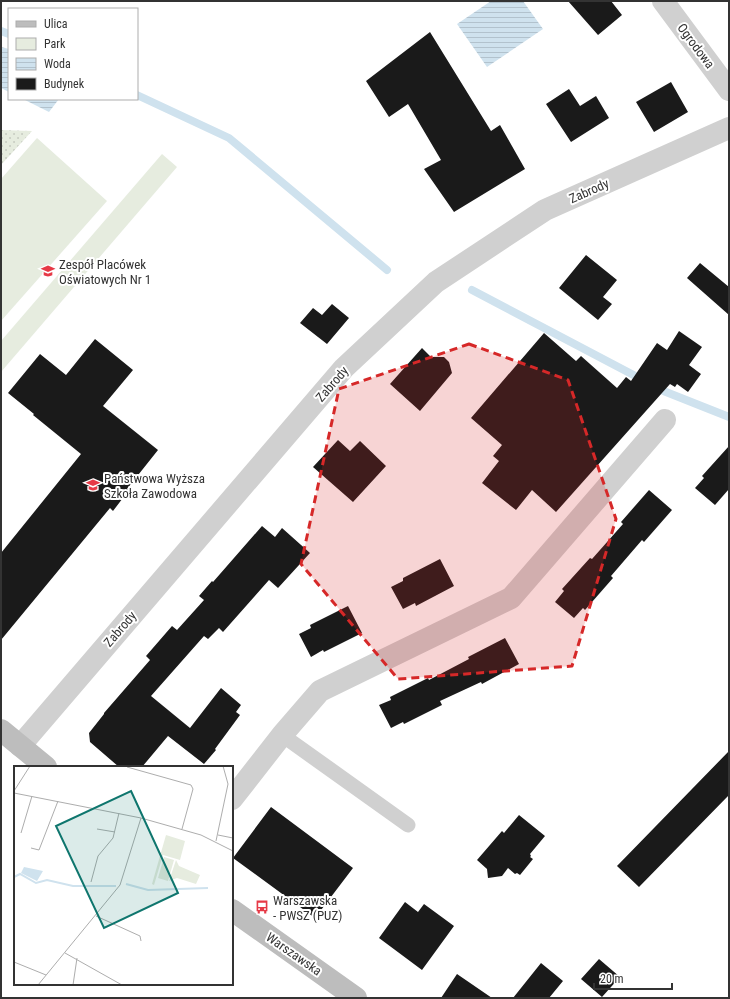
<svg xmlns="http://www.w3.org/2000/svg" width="730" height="999" font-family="'Roboto Condensed',sans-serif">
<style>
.green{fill:#e6ecdf}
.park{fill:url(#park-dots)}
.water{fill:url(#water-rules)}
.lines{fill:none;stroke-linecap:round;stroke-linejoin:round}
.stream{stroke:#cfe2ee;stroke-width:8}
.building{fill:#1a1a1a}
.lane{stroke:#d0d0d0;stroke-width:15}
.street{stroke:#d0d0d0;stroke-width:22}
.secondary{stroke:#bdbdbd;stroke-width:22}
.marked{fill:#d62828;fill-opacity:0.2;stroke:#d62828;stroke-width:3;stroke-dasharray:8 5;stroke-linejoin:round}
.labels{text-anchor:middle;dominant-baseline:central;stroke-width:4;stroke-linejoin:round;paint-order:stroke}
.street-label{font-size:13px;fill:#333;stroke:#fff}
.poi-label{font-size:13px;fill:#333;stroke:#fff;text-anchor:start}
.inset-river{fill:none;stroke:#cfe2ee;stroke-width:2}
.inset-road{fill:none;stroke:#adadad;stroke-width:1}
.view{fill:#0f766e;fill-opacity:0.15;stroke:#0f766e;stroke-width:2}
.inset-edge{fill:none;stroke:#333;stroke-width:2}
</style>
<defs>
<pattern id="park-dots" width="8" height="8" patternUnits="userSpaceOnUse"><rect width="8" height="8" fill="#e6ecdf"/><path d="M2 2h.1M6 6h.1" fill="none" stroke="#c6cbc0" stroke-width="1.8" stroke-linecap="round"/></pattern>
<pattern id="water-rules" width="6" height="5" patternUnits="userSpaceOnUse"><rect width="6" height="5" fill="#cfe2ee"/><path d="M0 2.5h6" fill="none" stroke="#b2c2cd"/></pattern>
</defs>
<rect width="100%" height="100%" fill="#fff"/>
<path class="green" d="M37 138 107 201 1 321V179Z
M162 154 177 167 1 372V341Z"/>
<path class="park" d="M1 130 32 131 1 165Z"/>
<path class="water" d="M491 1H523L543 29 487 67 457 24Z
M1 47 9 49V92L1 88Z
M23 99H59L49 112Z"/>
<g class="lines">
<path class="stream" d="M1 31 9 34
M137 95 229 138 387 270
M472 290 643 380
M655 387 666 392 729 417"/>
</g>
<path class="building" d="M568 1H611L622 15 598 35Z
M430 32 491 131 500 125 525 169 454 212 424 169 441 160 408 104 389 117 366 81Z
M671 82 688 112 654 132 636 102Z
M569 89 580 106 596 96 609 118 571 142 546 104Z
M586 255 617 280 603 297 612 304 598 320 559 288Z
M700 263 729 287V315L687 278Z
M332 304 349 318 327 344 300 323 313 308 322 315Z
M679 331 702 347 689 365 701 374 688 392 677 384 675 387 670 384 556 512 532 490 516 510 482 483 499 461 493 456 502 445 471 418 544 333 576 361 581 356 617 388 626 377 631 381 657 343 667 350Z
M95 339 133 370 103 406 158 450 127 489 129 490 113 511 110 508 1 640V553L81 454 33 415 34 414 8 393 40 354 66 375Z
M422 348 431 357H444L449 362 452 373 420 411 390 384Z
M338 440 350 451 360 441 386 466 353 502 313 467Z
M729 446V489L715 505 695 488 704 478 702 476Z
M649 490 672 510 644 542 642 540 611 576 613 578 585 610 583 608 574 618 555 602 564 591 562 589 590 558 592 559 623 524 621 522Z
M262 526 275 537 282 528 310 553 278 588 269 580 223 632 219 628 208 639 204 636 151 696 190 728 221 688 241 705 236 712 240 715 215 749 216 750 204 764 168 736 142 767H119L90 742 89 733 104 714V713L150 660 146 656 172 626 177 630 204 600 199 596 212 581 213 582Z
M440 559 454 586 416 606 415 603 403 609 391 587 403 581V578Z
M348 606 362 633 324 652 323 650 311 657 299 634 311 628 310 625Z
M505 638 519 664 482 684 481 682 440 701 442 705 404 724 403 722 391 728 379 705 391 700 390 697 428 678 429 680 469 659 468 657Z
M729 751V795L639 887 617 866Z
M271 807 353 868 315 918 233 858Z
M519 815 545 836 530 854 531 856 530 857 533 859 520 875 517 873 515 874 508 868 502 876 488 878 487 869 477 860 502 831 504 833Z
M405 902 418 912 424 904 454 926 422 970 379 938Z
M599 959 620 977 602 997 581 979Z
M541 963 563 981 549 998H513Z
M457 974 492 998H441Z"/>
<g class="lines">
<path class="lane" d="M282 735 408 825"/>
<path class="street" d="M663 1 729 90
M20 746 344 368 436 282 545 210 729 128
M232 799 282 735 320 691 511 598 665 420"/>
<path class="secondary" d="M1 730 46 767
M232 910 356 998"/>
</g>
<path class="marked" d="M469 344 568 380 616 519 572 666 398 679 301 564 339 389Z"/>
<defs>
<g id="school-bare" transform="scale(1.08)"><path d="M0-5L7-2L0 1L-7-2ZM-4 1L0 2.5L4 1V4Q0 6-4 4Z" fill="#e63946" stroke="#fff" stroke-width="2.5" paint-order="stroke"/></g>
<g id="university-bare" transform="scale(1.08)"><path d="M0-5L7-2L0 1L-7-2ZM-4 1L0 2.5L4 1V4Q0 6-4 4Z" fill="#e63946" stroke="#fff" stroke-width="2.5" paint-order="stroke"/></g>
<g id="bus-bare" transform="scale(1.08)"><path d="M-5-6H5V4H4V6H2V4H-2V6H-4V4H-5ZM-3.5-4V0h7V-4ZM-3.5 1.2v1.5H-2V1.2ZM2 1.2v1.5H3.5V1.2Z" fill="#e63946" stroke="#fff" stroke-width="2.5" paint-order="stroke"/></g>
</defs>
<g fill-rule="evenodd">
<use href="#school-bare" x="48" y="271"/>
<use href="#university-bare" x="93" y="485"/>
<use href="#bus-bare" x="262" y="907"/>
</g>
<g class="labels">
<g class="street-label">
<text transform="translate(696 46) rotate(53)">Ogrodowa</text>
<text transform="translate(589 191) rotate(-24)">Zabrody</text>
<text transform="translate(332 384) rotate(-49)">Zabrody</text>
<text transform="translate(120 629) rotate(-49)">Zabrody</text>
<text transform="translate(294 954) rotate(35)">Warszawska</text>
</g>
<g class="poi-label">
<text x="59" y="264">Zespół Placówek<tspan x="59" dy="15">Oświatowych Nr 1</tspan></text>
<text x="104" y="478">Państwowa Wyższa<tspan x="104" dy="15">Szkoła Zawodowa</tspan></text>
<text x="273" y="900">Warszawska<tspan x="273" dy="15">- PWSZ (PUZ)</tspan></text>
</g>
</g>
<g transform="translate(14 766)">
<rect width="219" height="219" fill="#fff"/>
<path d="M152 69 171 75 166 94 149 89 140 119 138 118ZM150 91 160 94 154 115 144 112Z" fill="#e6ecdf"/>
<path d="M162 94 165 100 186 109 182 118 163 112 155 115Z" fill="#e6ecdf"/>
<path d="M10 101 29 105 23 115 7 107Z" fill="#cfe2ee"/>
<path class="inset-river" d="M0 111 6 108 22 117 33 114 59 120H102M112 118 134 124 194 122"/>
<path class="inset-road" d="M113 1 177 19 179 23 168 63M0 25 16 0M0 27 127 52 187 69 219 85M83 63 101 66M7 67 18 30M204 69 219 72M202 75 214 18 209 0M17 82 25 84 44 35M77 116 84 90 99 72 105 47M82 150 126 170 127 175M51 187 108 219M0 196 32 209M24 219 106 119 127 52M59 219 63 192"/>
<path class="view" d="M117 25 164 127 90 162 42 60Z"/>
<rect width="219" height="219" class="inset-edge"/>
</g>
<rect width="730" height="999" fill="none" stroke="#333333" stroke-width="4"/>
<rect x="8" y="8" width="130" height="92" fill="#ffffff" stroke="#adadad"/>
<rect x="16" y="21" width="20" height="6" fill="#bdbdbd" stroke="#adadad"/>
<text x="44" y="28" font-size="12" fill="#333333">Ulica</text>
<rect x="16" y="38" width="20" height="12" fill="#e6ecdf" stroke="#adadad"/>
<text x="44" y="48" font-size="12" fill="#333333">Park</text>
<rect x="16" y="58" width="20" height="12" fill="url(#water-rules)" stroke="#adadad"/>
<text x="44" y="68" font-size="12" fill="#333333">Woda</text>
<rect x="16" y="78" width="20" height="12" fill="#1a1a1a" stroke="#adadad"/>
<text x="44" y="88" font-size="12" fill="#333333">Budynek</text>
<path d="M594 983v6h78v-6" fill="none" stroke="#333333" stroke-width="2"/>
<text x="600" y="983" font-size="12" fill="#333333" stroke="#ffffff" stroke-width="3" paint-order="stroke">20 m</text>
</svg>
